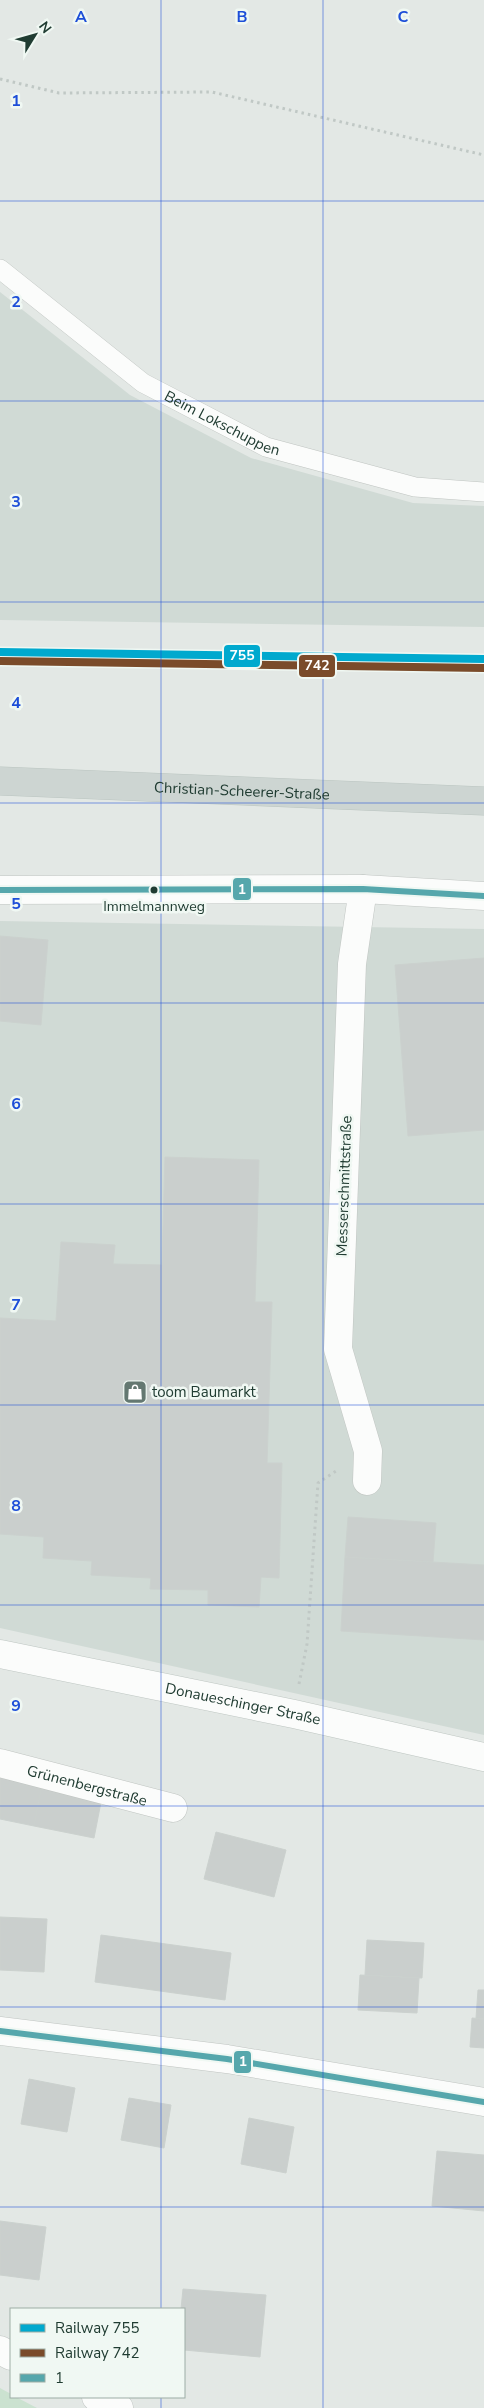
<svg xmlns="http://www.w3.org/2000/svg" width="484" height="2408" font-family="'Nunito Sans',sans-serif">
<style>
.built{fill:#d0dad5}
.green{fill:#cbe2d0}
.building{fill:#cacfcd;stroke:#cbd1ce}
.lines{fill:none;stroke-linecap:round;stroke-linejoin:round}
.lane-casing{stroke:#c0c5c2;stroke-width:20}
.street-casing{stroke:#c0c5c2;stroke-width:29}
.secondary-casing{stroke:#bec6c2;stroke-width:29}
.primary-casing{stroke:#bbc5c1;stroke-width:29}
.path{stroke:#c0c8c5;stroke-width:3;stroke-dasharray:2.5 4;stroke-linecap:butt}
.lane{stroke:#fbfcfb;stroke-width:19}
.street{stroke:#fbfcfb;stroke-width:28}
.secondary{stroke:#fbfcfb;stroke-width:28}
.primary{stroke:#cdd5d2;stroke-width:28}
.bus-1-casing{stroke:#f0f8f3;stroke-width:10}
.bus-1{stroke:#56a7ac;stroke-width:6}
.rail-1-casing{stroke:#f0f8f3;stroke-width:11}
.rail-2-casing{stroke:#f0f8f3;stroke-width:11}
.rail-1{stroke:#00a9ce;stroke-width:8}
.rail-2{stroke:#7a4b2a;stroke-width:8}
.grid{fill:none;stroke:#1d4ed8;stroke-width:1;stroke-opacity:0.55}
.bus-dot{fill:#203c32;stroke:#f0f8f3;stroke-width:2}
.labels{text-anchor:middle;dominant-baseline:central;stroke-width:5;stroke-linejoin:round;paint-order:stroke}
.bus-label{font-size:14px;fill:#203c32;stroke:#f0f8f3}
.street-label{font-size:15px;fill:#203c32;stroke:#f0f8f3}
.poi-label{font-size:15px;fill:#203c32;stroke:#f0f8f3;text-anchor:start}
.grid-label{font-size:16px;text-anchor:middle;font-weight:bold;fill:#1d4ed8;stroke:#f0f8f3;stroke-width:5;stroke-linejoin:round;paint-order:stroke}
.line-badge{stroke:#f0f8f3;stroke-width:2}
.badge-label{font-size:14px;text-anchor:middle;font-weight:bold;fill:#fff}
</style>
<rect width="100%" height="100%" fill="#e3e8e5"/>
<path class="built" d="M0 292 130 395 251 458 413 503 484 506V627L0 620Z
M0 921 484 929V1735L0 1628Z"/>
<path class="green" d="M0 2388 11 2394V2397H16L37 2408H0Z"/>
<path class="building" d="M0 936 48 940 41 1025 0 1021Z
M484 958V1130L408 1136 395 965Z
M165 1157 259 1160 255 1302H272L267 1463H282L279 1578 261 1577 259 1607 208 1605V1590L150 1589 151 1578 91 1575 92 1561 43 1558 44 1537 0 1534V1318L56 1321 61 1242 115 1245 113 1264 162 1265Z
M348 1517 436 1523 433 1562 345 1557Z
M345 1557 484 1565V1640L341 1631Z
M0 1771 43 1779 34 1826 0 1819Z
M43 1779 103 1792 94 1838 34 1826Z
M216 1832 286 1850 274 1897 204 1879Z
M0 1917 47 1919 44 1972 0 1970Z
M101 1935 231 1953 225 2000 95 1982Z
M367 1940 424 1943 422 1978 365 1975Z
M360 1975 419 1978 417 2013 358 2010Z
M478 1990H484V2019L476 2018Z
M472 2018 484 2019V2048L470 2047Z
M29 2079 75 2088 67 2132 21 2124Z
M129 2098 171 2105 164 2148 121 2140Z
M249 2118 294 2127 286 2173 241 2164Z
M437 2151 484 2155V2211L432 2206Z
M0 2221 46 2227 39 2280 0 2275Z
M183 2289 266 2295 260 2357 184 2350V2309H181Z"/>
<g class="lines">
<g class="lane-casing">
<g id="lane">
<path id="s1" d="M0 269 143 383 266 447 415 487 484 492"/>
</g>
</g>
<g class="street-casing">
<g id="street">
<path d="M363 889 352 964 338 1349 368 1451 367 1481"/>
<path d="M0 890 363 889 484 896"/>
<path id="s2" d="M0 1763 173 1808"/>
<path d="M0 2031 227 2059 484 2102"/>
<path d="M0 2350 11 2356"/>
<path d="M96 2397 119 2408"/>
</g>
</g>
<g class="secondary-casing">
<g id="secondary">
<path id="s3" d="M0 1654 294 1714 484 1757"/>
</g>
</g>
<g class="primary-casing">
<g id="primary">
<path id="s4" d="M0 781 484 801"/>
</g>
</g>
<path class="path" d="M0 79 59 93 212 92 484 155
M299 1684 307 1644 318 1483 336 1471"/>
<use href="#lane" class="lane"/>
<use href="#street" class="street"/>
<use href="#secondary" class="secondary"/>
<use href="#primary" class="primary"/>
<g class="bus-1-casing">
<path id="bus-1" d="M0 890 363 889 484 896
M0 2031 227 2059 484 2102"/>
</g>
<use href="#bus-1" class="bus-1"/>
<g class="rail-1-casing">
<path id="rail-1" d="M0 652 484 659"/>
</g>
<g class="rail-2-casing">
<path id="rail-2" d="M0 661 484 668"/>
</g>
<use href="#rail-1" class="rail-1"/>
<use href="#rail-2" class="rail-2"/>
</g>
<path class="grid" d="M161 0V2309M323 0V2408M0 201H484M0 401H484M0 602H484M0 803H484M0 1003H484M0 1204H484M0 1405H484M0 1605H484M0 1806H484M0 2007H484M0 2207H484M161 2397V2408"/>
<defs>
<g id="shop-square" transform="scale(1.25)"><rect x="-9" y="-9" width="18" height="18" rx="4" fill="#647871" stroke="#f0f8f3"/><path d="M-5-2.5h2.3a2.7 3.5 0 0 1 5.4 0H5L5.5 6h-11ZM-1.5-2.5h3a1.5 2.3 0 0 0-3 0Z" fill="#fff"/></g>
</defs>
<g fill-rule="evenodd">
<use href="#shop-square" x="135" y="1392"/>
</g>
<circle class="bus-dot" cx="154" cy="890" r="4.5"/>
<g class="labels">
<g class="bus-label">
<text x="154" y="906">Immelmannweg</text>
</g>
<g class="street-label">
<text stroke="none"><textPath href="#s1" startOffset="272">Beim Lokschuppen</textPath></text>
<text stroke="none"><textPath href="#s4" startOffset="242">Christian-Scheerer-Straße</textPath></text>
<text transform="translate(344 1186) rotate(-88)">Messerschmittstraße</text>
<text stroke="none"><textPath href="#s3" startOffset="248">Donaueschinger Straße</textPath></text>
<text stroke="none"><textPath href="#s2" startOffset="90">Grünenbergstraße</textPath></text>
</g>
<g class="poi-label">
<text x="152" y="1392">toom Baumarkt</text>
</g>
</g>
<g class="grid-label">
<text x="81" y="22">A</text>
<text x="242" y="22">B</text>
<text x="403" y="22">C</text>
<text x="16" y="106">1</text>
<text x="16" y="307">2</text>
<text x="16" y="507">3</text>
<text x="16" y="708">4</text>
<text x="16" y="909">5</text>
<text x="16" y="1109">6</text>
<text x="16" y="1310">7</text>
<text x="16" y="1511">8</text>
<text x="16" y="1711">9</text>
</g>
<g class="line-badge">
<rect x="223" y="644" width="38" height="24" rx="5" fill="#00a9ce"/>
<rect x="298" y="654" width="38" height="24" rx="5" fill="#7a4b2a"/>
<rect x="232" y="877" width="20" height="24" rx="5" fill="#56a7ac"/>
<rect x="233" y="2050" width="19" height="24" rx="5" fill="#56a7ac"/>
</g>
<g class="badge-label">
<text x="242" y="660">755</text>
<text x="317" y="670">742</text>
<text x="242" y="894">1</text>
<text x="243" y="2066">1</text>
</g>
<rect x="10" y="2308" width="175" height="90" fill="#f0f8f3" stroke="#9dada6"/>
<rect x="20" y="2324" width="25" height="8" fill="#00a9ce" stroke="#9dada6"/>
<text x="55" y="2333" font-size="15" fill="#203c32">Railway 755</text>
<rect x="20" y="2349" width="25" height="8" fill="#7a4b2a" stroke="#9dada6"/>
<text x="55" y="2358" font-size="15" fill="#203c32">Railway 742</text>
<rect x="20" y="2374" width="25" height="8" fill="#56a7ac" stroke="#9dada6"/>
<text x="55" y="2383" font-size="15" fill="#203c32">1</text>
<g transform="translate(35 35) rotate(53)" stroke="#f0f8f3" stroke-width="4" paint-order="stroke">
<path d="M0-4L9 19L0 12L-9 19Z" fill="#203c32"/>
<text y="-8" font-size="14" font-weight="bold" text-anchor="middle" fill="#203c32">N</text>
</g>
</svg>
